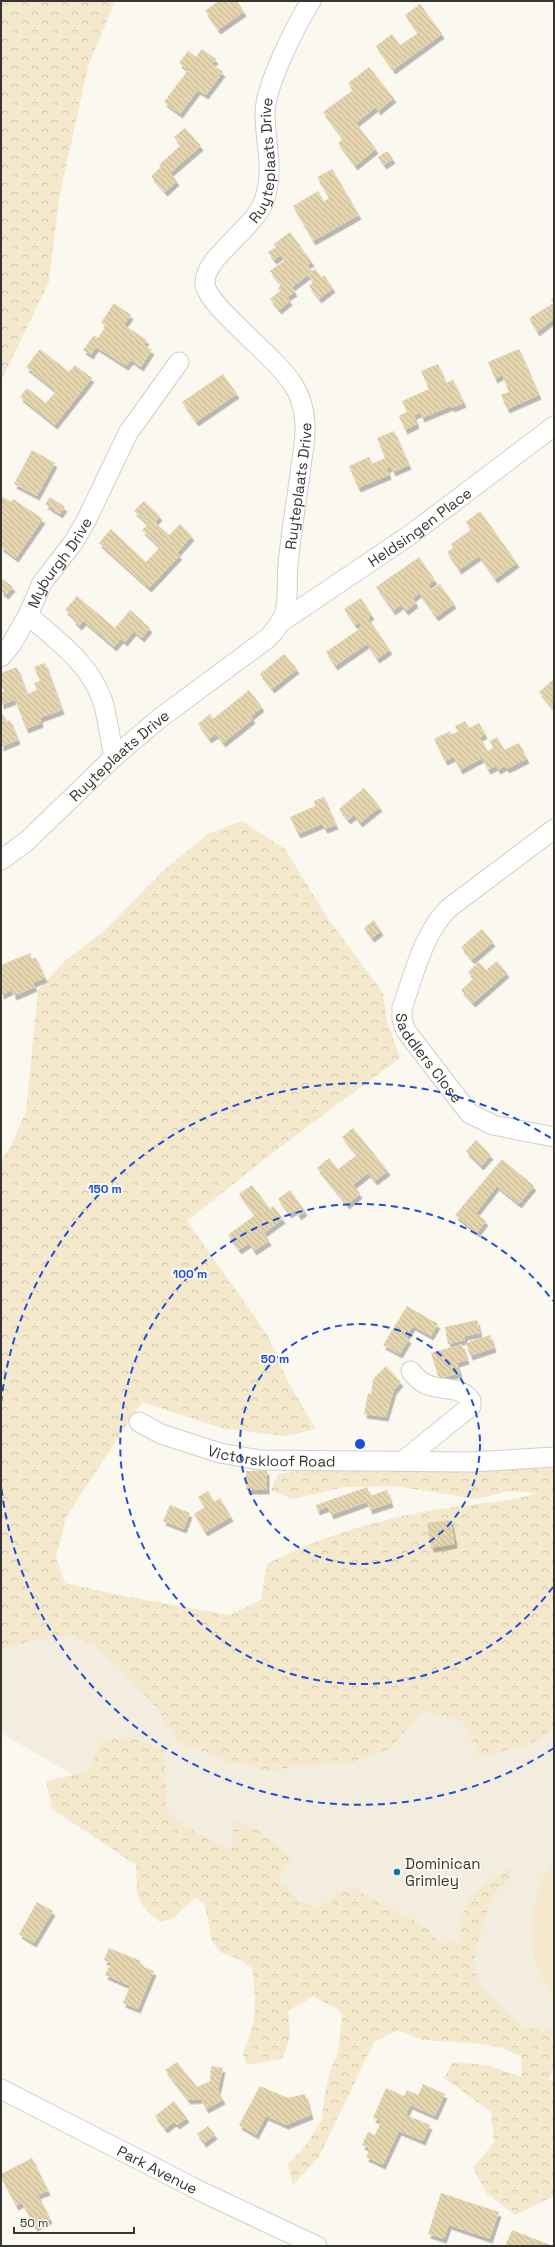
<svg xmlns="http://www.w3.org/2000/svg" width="555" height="2247" font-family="'Space Grotesk',sans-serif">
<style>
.built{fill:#f2edde}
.green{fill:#f4e9cd}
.forest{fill:url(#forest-crowns)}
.building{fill:url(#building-back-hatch);filter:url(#shadow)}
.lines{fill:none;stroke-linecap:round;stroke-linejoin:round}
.street-casing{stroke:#d2cfc8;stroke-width:21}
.street{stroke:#fff;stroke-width:19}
.ring{fill:none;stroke:#1d4ed8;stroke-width:2;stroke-dasharray:7 5}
.poi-dot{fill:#0c77a2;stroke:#fbf8f0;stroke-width:1.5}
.labels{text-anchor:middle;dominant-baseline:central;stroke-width:4;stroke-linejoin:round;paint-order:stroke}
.street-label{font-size:15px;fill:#363532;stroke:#fbf8f0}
.poi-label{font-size:15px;fill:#363532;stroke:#fbf8f0;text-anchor:start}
.centre{fill:#1d4ed8;stroke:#fbf8f0;stroke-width:2}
.ring-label{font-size:12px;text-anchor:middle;font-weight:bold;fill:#1d4ed8;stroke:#fbf8f0;stroke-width:4;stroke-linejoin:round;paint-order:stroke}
</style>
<defs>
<pattern id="forest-crowns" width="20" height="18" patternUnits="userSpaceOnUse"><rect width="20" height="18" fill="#f4e9cd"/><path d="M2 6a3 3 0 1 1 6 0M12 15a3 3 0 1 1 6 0" fill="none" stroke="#d2c8b0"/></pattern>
<pattern id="building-back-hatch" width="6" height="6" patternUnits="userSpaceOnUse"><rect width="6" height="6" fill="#e4d5ae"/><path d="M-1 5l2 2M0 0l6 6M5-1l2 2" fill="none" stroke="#c4b796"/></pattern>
<filter id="shadow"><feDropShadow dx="2.5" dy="4.5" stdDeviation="0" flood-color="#0004"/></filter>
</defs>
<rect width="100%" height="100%" fill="#fbf8f0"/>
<path class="built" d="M1 1557 72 1596 554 1696V2051L477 2011 1 1733Z"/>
<path class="green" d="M554 1862V2000L535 1963 531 1921 541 1880Z"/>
<path class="forest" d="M1 1H115L88 67 59 198 49 282 1 381Z
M242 821 285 849 329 920 383 993 387 1021 400 1058 271 1154 187 1221 267 1334 288 1382 316 1429 286 1436 224 1429 142 1402 66 1517 56 1558 65 1583 124 1596 229 1615 261 1600 267 1564C323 1535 385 1517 447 1508 478 1503 508 1502 538 1493L508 1491 476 1499 395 1486 344 1487 292 1499 271 1490 278 1474 336 1465 554 1466V1729L531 1744 480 1757 462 1721 424 1710 389 1749 346 1764 297 1766 268 1771 230 1762 179 1742 152 1703 122 1671 96 1647 74 1635 30 1641 1 1650V1160L11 1146 26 1111 38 990 65 961 103 932 165 869 208 834Z
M129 1737 164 1750 167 1811 189 1829 232 1850 233 1820 260 1832 291 1857 277 1880 301 1902 319 1908 338 1893 354 1888 387 1907 409 1917 427 1929 440 1943 459 1942C461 1934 459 1925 462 1917 468 1894 490 1877 511 1868L509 1880 493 1895 485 1918 473 1961 479 1984 522 2027 554 2031V2070L548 2080 554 2081V2193L552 2197 515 2215 487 2194 473 2168 494 2142 491 2112 444 2078 453 2062 487 2065 522 2077 521 2056 499 2047 473 2043 423 2040 398 2030 374 2042 319 2157 293 2185 288 2164 305 2146 322 2120 324 2098 330 2071 338 2054 342 2015 339 2010 313 1996 288 2011 290 2038 282 2059 247 2065 243 2053C258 2019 256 2005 252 1969L242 1961 220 1952 211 1940 209 1924 204 1903 195 1898 173 1918 160 1922C133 1901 138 1896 136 1865L52 1809 46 1781 87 1772 102 1741Z"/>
<path class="building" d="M218 1H237L244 12 218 30 205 11Z
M420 4 442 34 393 70 376 46 392 34 400 45 418 33 405 15Z
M202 49 216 59 212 64 223 72 206 95 198 90 180 114 164 102 188 70 179 63 188 51 196 57Z
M369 67 394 98 378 111 376 107 356 123 376 149 355 166 338 143 343 139 323 112 353 90 348 83Z
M185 128 201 146 170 173 177 181 165 192 151 176 161 167 159 165 181 145 174 137Z
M387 151 393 159 384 165 378 157Z
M332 169 359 215 313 241 293 206 318 191 324 202 329 198 317 177Z
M290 232 312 262 307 265 312 271 315 269 322 277 324 275 333 288 319 299 309 286 313 282 308 275 292 287 295 292 287 297 290 301 279 310 270 299 280 291 278 288 281 285 270 271 285 260 281 255 274 260 268 252 276 247 274 244Z
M554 297V319L537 332 529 318 554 303 551 299Z
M114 303 131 315 124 325 147 340 144 345 152 350 141 367 131 360 126 366 96 347 91 355 83 350 94 335 98 338 106 326 101 323Z
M40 349 69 372 75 365 92 378 55 425 20 397 27 388 46 403 56 391 26 367Z
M519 349 539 395 507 409 501 395 509 392 502 375 495 379 488 362Z
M438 364 446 383 453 380 464 403 452 408 451 406 422 418 420 413 414 415 417 424 405 430 399 416 407 412 402 401 429 389 421 371Z
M223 374 237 394 196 422 182 402Z
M394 431 409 465 393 472 391 467 387 468 389 475 358 488 349 466 369 457 372 464 385 458 377 438Z
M32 450 55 463 37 496 14 484Z
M1 496 11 502 13 499 43 519 16 558 1 547V523L3 519 1 518Z
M50 497 65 507 60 514 45 504Z
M144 501 160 516 155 522 169 535 180 524 192 536 177 553 180 555 149 588 99 543 111 529 146 562 160 547 142 530 148 524 134 511Z
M480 511 517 563 495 579 479 556 459 570 447 552 453 548 451 544 471 530 466 522Z
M419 557 435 580 428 585 431 590 440 584 454 604 436 617 419 593 413 598 416 603 406 611 401 605 393 611 376 587Z
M1 578 13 587 6 595 1 591Z
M77 596 115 628 130 610 150 628 142 638 134 631 125 642 121 639 114 647 84 621 79 626 73 620 75 618 65 610Z
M361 598 372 615 368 618 390 650 377 659 367 644 335 666 326 652 362 627 359 622 355 625 344 609Z
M284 654 297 669 272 689 260 674Z
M45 663 62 710 40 718 41 723 26 729 15 700 1 705V692L4 691 1 683V673L17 667 27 694 37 690 34 683 40 681 34 667Z
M554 679V710L539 692Z
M249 690 262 707 251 716 253 719 223 743 216 734 209 739 198 724 210 714 213 719Z
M2 712 6 722 10 720 18 740 1 747Z
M465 721 469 728 479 723 485 734 480 737 487 751 493 748 490 741 497 737 504 750 519 743 527 759 507 769 505 766 498 770 496 766 488 770 482 758 460 770 454 757 445 761 434 739 450 731 451 734 458 732 455 726Z
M364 788 380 807 360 823 354 815 348 820 339 809Z
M324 797 336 825 325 829 322 824 298 834 290 817 315 806 314 801Z
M374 920 381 931 372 938 364 928Z
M482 929 493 942 472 960 461 947Z
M30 953 32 959 36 958 45 978 33 983 35 987 14 996 12 990 1 995V965Z
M497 961 507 973 473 1003 461 990 474 978 468 972 479 962 486 970Z
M353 1128 388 1171 375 1181 368 1173 353 1185 360 1194 347 1205 317 1168 329 1158 338 1169 357 1155 342 1137Z
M476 1140 491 1155 481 1166 466 1151Z
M502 1159 534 1186 519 1204 497 1186 476 1213 486 1221 477 1233 455 1215Z
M252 1185 270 1209 273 1206 283 1219 264 1233 269 1241 254 1251 249 1243 239 1250 228 1235 255 1215 239 1194Z
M290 1190 305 1211 299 1216 295 1210 289 1214 278 1199Z
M407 1306 438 1324 431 1336 413 1326 406 1337 409 1339 400 1354 383 1345Z
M477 1320 480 1333 465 1336V1340L448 1344 445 1327Z
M490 1335 494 1348 470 1356 466 1343Z
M462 1344 467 1360 457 1363 460 1373 439 1379 431 1353Z
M386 1366 401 1382 394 1390 386 1417 364 1414 368 1393 371 1394 373 1379Z
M267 1470V1490H246V1471Z
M367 1487 370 1496 387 1490 391 1503 370 1510 367 1502 331 1515 328 1507 317 1511 316 1505Z
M208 1491 214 1502 220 1498 231 1517 205 1532 194 1514 205 1507 198 1497Z
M170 1505 190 1513 184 1529 163 1521Z
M451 1520 455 1544 431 1548 427 1523Z
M37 1902 53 1911 34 1943 19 1934Z
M109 1948 141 1961 139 1965 154 1971 138 2009 123 2003 130 1986 105 1975 111 1963 104 1960Z
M177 2062 197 2087 210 2081 211 2066 223 2068 218 2091 223 2100 206 2109 201 2099 188 2100 165 2070Z
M423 2084 445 2094 435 2116 410 2105 406 2115 430 2125 423 2141 399 2131 383 2165 366 2157 370 2149 362 2145 368 2132 375 2135 381 2121 373 2118 386 2088 404 2096 407 2090 418 2095Z
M260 2086 288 2098 305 2094 311 2115 286 2125 266 2116 256 2135 239 2125Z
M174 2101 187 2118 177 2125 174 2122 165 2129 155 2116Z
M208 2126 215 2135 204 2143 197 2134Z
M32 2158 48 2191 38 2195 50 2219 35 2227 22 2203 16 2206 1 2177V2174Z
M441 2193 499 2212 490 2239 449 2225 444 2239 428 2234Z
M512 2230 553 2246H505Z"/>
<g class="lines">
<g class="street-casing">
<g id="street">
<path id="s1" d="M281 622 410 535 554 426"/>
<path d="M1 657 11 645 28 615"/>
<path id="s2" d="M114 757C110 739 108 720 103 702 91 664 56 640 28 615L42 583 73 543 87 519 128 433 179 362"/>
<path id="s3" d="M554 829 449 908C423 933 414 975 402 1008V1019L406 1031 469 1113 493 1125 554 1137"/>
<path id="s4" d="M1 860 27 841 114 757 160 718 268 638C275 630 282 623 285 612 289 596 286 580 288 565 291 532 297 499 301 466 303 452 306 437 305 423 304 409 300 394 292 383 276 357 207 306 205 284 203 258 254 229 264 201 275 169 265 145 265 113 265 86 296 25 311 1"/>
<path id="s5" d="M139 1422 161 1434 220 1453 260 1460 471 1462 554 1457"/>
<path d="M403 1461 471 1406V1401C457 1379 430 1399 411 1371"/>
<path id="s6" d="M1 2089 200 2191 317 2246"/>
</g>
</g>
<use href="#street" class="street"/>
</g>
<g class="ring">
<circle cx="360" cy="1444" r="120"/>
<path d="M553 1587A240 240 0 1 1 553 1301"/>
<path d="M554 1748A361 361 0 0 1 1 1485M1 1403A361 361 0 0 1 554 1140"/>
</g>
<circle class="poi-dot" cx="397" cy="1872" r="4"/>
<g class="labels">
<g class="street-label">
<text stroke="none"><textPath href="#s4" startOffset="889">Ruyteplaats Drive</textPath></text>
<text stroke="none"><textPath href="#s4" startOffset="506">Ruyteplaats Drive</textPath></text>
<text stroke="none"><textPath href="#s1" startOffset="168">Heldsingen Place</textPath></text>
<text stroke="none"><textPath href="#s2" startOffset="234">Myburgh Drive</textPath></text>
<text stroke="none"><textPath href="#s4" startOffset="158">Ruyteplaats Drive</textPath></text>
<text stroke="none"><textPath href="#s3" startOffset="301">Saddlers Close</textPath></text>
<text stroke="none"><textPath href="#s5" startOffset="139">Victorskloof Road</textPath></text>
<text stroke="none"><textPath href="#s6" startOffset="176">Park Avenue</textPath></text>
</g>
<g class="poi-label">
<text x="405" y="1863">Dominican<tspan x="405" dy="17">Grimley</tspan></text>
</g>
</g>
<circle cx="360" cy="1444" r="6" class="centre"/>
<g class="ring-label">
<text x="105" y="1193">150 m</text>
<text x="190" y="1278">100 m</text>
<text x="275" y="1363">50 m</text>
</g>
<rect width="555" height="2247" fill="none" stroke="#363532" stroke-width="4"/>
<path d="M14 2227v6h120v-6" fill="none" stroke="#363532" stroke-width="2"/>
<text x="20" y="2227" font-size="12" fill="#363532" stroke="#fbf8f0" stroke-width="3" paint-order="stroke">50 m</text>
</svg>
